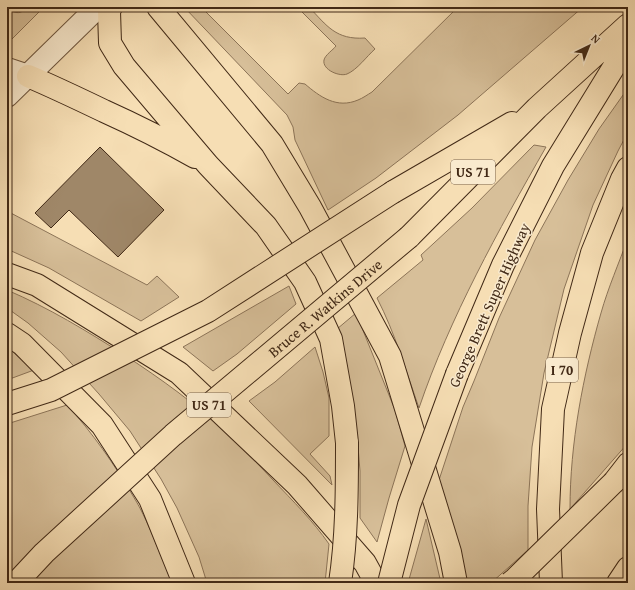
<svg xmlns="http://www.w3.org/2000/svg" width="635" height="590" font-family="'Gentium Book Plus',serif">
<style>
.green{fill:#d7bf99;stroke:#8c7458}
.building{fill:#9f8768;stroke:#412916}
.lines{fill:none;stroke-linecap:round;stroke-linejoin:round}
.tertiary-casing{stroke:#6e563e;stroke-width:24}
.motorway-casing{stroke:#412916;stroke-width:24}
.tertiary{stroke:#f9eace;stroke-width:22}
.motorway{stroke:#f6deb4;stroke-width:22}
.motorway-bridge-casing{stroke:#412916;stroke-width:24;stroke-linecap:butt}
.motorway-bridge{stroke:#f6deb4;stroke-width:22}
.labels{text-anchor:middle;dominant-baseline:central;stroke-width:3;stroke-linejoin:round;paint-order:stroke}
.shield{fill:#f9eace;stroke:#78634d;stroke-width:1}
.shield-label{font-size:14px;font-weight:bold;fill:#412916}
.street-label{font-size:15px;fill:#412916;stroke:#f9eace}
</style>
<rect width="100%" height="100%" fill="#f6deb4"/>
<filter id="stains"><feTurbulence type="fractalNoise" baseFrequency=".005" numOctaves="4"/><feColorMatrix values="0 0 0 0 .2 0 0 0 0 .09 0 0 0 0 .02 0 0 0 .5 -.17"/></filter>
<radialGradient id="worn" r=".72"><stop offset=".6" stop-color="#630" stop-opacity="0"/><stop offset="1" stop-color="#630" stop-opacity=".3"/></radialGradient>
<path class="green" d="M28 7H42L43 8 12 39 7 38V10C18 13 19 15 28 7Z
M184 7H201L288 94 299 83 305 84C320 97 337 109 358 100 363 98 367 95 372 92L458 7H583L458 115 376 178 328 210 295 140 293 127 287 115Z
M297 7H309C327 26 336 40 365 38L375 49C367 56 357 70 347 74 340 77 322 70 324 60 325 55 333 50 336 46Z
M628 88V132L618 151 593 205 564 289 544 373 532 447 528 506V550L491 583H464L439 480 463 407 474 381 499 318 535 240 568 180 599 129Z
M534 145 546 147C498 231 450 317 419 408 406 371 395 333 377 298L423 260 421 255 472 208Z
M7 211 147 285 157 276 179 297 141 321 49 268 7 249Z
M628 238V443L570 509C570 443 583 376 601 313 608 288 619 263 628 238Z
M289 286 296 304 237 354 213 371 183 347Z
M7 290C49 308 87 331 126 356 161 379 196 404 227 433 243 448 258 464 273 480 293 501 313 521 329 544L325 583H207L199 557 177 508 161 479 130 431 99 394 61 352 28 323 7 308Z
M356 313 395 410 405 446 389 498 377 542 360 518V471L357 434 337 329Z
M7 347 34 370 7 380Z
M315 347 323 372 329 398V436L310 454 330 476 332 485 249 401 275 382Z
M67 405C92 432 114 464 133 496 143 512 150 529 157 546 162 558 168 570 172 583H7V424Z
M426 519 441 583H408Z"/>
<path class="building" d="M100 147 164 210 118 257 69 210 51 228 35 213Z"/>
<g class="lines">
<g class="tertiary-casing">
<path id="tertiary" d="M7 69 28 76
M7 96 98 7"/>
</g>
<g class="motorway-casing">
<path id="motorway" d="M111 7 109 11 110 43 124 66 208 165 266 226 305 282 331 339 343 406 347 443
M158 7 272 144 310 207 390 356 450 552 456 583
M28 76C54 87 79 99 104 111 135 125 165 140 195 157
M393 192 512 123
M409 237 537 108 628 25
M7 274 37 285 179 373 297 485 365 563 376 583
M7 334 22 344 102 425 150 499 184 583
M457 374 503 265 553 166 628 44
M614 482 628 464
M551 583 548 509 553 409 570 333 592 253 622 179 628 168
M618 583 628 568"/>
</g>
<use href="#tertiary" class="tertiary"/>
<use href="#motorway" class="motorway"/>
<g class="motorway-bridge-casing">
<g id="motorway-bridge">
<path d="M7 404 51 390 208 311 393 192"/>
<path id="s1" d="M16 583 44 553 173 435 409 237"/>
<path d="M340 583C347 537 347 490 347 443"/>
<path d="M389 583 409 505 457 374"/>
<path d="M510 583 515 579 614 482"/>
</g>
</g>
<use href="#motorway-bridge" class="motorway-bridge"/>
</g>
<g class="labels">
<g class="shield">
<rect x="451" y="160" width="44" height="24" rx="3"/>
<rect x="546" y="358" width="32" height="24" rx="3"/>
<rect x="187" y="393" width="44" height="24" rx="3"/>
</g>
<g class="shield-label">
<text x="473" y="172">US 71</text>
<text x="562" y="370">I 70</text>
<text x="209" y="405">US 71</text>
</g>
<g class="street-label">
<text transform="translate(489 305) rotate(-66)">George Brett Super Highway</text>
<text stroke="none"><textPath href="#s1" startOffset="414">Bruce R. Watkins Drive</textPath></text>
</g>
</g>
<rect width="635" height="590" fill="none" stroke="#f6deb4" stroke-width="24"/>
<rect x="8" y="8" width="619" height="574" fill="none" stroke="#412916" stroke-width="2"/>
<rect x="12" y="12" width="611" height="566" fill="none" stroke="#412916"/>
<g transform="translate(589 46) rotate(43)" stroke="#f9eace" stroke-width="3" paint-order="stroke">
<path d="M0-3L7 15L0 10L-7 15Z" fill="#412916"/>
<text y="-6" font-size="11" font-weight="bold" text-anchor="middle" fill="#412916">N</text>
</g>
<rect width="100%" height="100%" filter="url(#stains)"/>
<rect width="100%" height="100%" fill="url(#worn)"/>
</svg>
